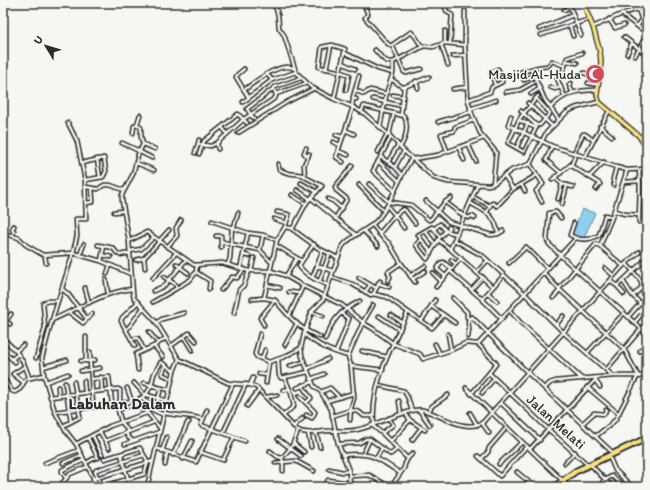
<svg xmlns="http://www.w3.org/2000/svg" width="650" height="490" font-family="Itim,sans-serif">
<style>
.water{fill:#8dd0ee;stroke:#668ea0}
.lines{fill:none;stroke-linecap:round;stroke-linejoin:round}
.minor-casing{stroke:#2b2b2b;stroke-width:5.5}
.major-casing{stroke:#2b2b2b;stroke-width:6}
.highway-casing{stroke:#2b2b2b;stroke-width:8}
.minor{stroke:#f6f6f2;stroke-width:2.5}
.major{stroke:#f7e281;stroke-width:3.5}
.highway{stroke:#f7e281;stroke-width:4.5}
.labels{text-anchor:middle;dominant-baseline:central;stroke-width:3;stroke-linejoin:round;paint-order:stroke}
.poi-label{font-size:14px;fill:#2b2b2b;stroke:#f6f6f2;text-anchor:end}
.street-label{font-size:14px;fill:#2b2b2b;stroke:#f6f6f2}
.quarter-label{font-size:16px;font-weight:bold;fill:#2b2b2b;stroke:#f6f6f2}
</style>
<rect width="100%" height="100%" fill="#f6f6f2"/>
<filter id="ink" filterUnits="userSpaceOnUse"><feTurbulence type="fractalNoise" baseFrequency=".025" numOctaves="2"/><feDisplacementMap in="SourceGraphic" scale="8" xChannelSelector="R" yChannelSelector="G"/><feConvolveMatrix kernelMatrix="1 2 1 2 8 2 1 2 1" color-interpolation-filters="sRGB"/></filter>
<g filter="url(#ink)">
<path class="water" d="M582 209 595 213 583 240 572 235Z"/>
<g class="lines">
<g class="minor-casing">
<path id="minor" d="M274 3 278 15 279 28 284 35 296 72 311 87 334 99 353 107 365 114 391 137 404 151 434 178 448 182 488 185 493 184 512 170 530 164 546 133 567 112 575 108 599 102
M363 3 368 14 365 18 388 44 393 47 404 72 406 73 421 69
M569 4 581 35
M445 7 447 12 452 15 450 43
M638 9 642 20
M564 10 570 7
M465 11V45L468 100 472 114 480 133 496 152 493 184
M622 14C625 18 642 29 647 33
M609 19 615 28 624 25
M570 26 573 36
M637 26 644 18H647
M593 27 622 14 647 6
M539 29 573 15
M445 31V43
M541 35 590 19
M624 37 647 55
M441 44 448 65
M392 45 411 32 415 36 422 47
M375 50C381 56 384 63 393 62V73L387 91 380 127
M345 53 378 69 393 73
M627 54 632 43
M453 56 466 55
M635 56 647 34
M566 61 577 63
M393 62 424 46 433 47 445 43 465 45
M342 63 355 69
M244 69 237 75 236 77 244 90
M326 69 331 46
M531 69 545 100 559 120
M521 72 539 67 548 66 552 61 565 66
M584 73 599 77
M267 74 272 80
M391 79 404 88 401 115
M524 80 534 75
M416 81 418 88
M571 83 569 85 573 93
M588 83 598 85
M495 85 491 72 498 69 502 77
M404 87 429 77
M550 87 555 89 561 87
M453 89 467 87
M355 90 364 94 370 90 387 94
M506 92 520 90 536 81
M276 94 307 83
M531 94 539 89
M393 95 404 97
M564 95 557 78 562 74 567 58 582 53
M353 97 359 76
M249 98 244 90C255 82 281 60 295 69
M334 99 345 49 332 45 322 47 319 67 341 72 349 75 346 90
M373 99 402 106
M468 100 490 92 492 87 502 82V77L506 76
M243 102 272 80 296 72
M528 103 552 126
M352 107 353 99H356
M551 107C565 93 577 90 597 90
M470 109 496 100
M521 111 536 125H540L550 113 536 98
M361 112 364 106 404 116C409 125 406 139 400 147
M140 115 137 124 141 128V137L143 144 138 155 133 174 122 195V200L129 241 133 294 134 298 156 322 179 359 174 371 147 487
M511 116 508 125 552 146 616 167 627 170 647 169
M520 118 538 96
M254 119 247 109 274 88
M519 120 536 128 524 152 508 143Z
M438 122 471 112
M68 123 77 141 85 180
M600 126 612 136
M222 127 227 134
M345 130 354 134
M133 133 134 126 137 124
M238 133 287 102 313 89
M336 135 343 137
M389 135 394 113
M391 137 373 171 395 191
M333 142 340 145
M122 143C132 147 142 153 152 158
M217 143 218 149
M143 144 155 149
M198 144 199 140
M468 144 476 161
M552 146 546 160 561 173
M517 147 528 123
M306 148 304 153 308 157
M459 148 464 160
M338 151 348 155
M447 151 441 134 454 131 455 127 474 120
M378 152 387 134
M195 153 198 144 211 146 217 143 244 119 275 98 276 96 274 88 275 87 301 78
M574 153 583 134H585L593 140
M199 154 204 141 238 114 247 123
M381 157 395 167 402 175
M585 157 609 111
M97 159 100 177
M413 159 438 155 484 138
M378 161 399 181
M343 162 336 157 353 107
M388 162 398 145
M82 163 104 158 106 171 103 177 85 180 86 219H76L77 236 73 253 101 261 131 274
M136 163 154 170
M278 164 279 169C291 177 296 172 305 176
M530 164 543 184 536 191 542 202
M571 166 576 153
M395 167 404 151
M504 175 513 189
M589 177 604 162
M555 178 562 184 573 187
M552 180 570 165 599 183 600 184 596 189
M624 182 640 181
M301 183 317 192
M369 184 389 202 411 205 429 220 431 219 445 202 464 216
M478 184 454 240 483 256 525 294 564 333 613 376
M521 184 525 191
M359 185 384 211
M614 185 613 179 616 168
M86 187 98 189 104 185H110L124 190
M297 190 310 199
M292 195 306 204
M473 197 490 206
M311 198 356 235
M328 199 333 201 341 208
M558 199 562 184
M426 201 449 222 491 235 498 234 503 231
M445 202 451 198
M86 203 93 202 92 188
M470 203C485 211 496 215 498 234
M562 204 567 185
M387 206 395 215 404 228
M615 211 625 214 639 215
M114 212 123 211
M277 212 287 214 289 215 285 227
M487 212 491 204 493 203 497 206 513 189 537 175
M464 215 468 218 472 216 475 218
M561 218 556 212 549 213 547 240 549 244 561 256 647 334
M274 219 286 223
M335 219 347 199 336 190 335 187 352 166
M212 221 248 233 263 235 277 240 264 298 275 300C289 317 299 329 320 337
M639 222C639 204 641 187 639 170
M574 223 570 235C580 241 589 241 599 235L605 215 612 217
M372 224 382 237 389 243 401 263 388 272 390 277 388 281
M234 227 238 213
M292 229 318 248 338 258
M434 229 440 237
M364 231 378 246
M446 231 440 237 427 259 416 245 421 239 418 235 432 227 434 229 440 224 446 231 457 234
M448 231 449 227
M426 232 435 244
M3 233 19 238 26 245 43 255 73 253 52 320 42 358 44 375 55 412 65 430 76 444 98 487
M379 234 395 215 403 209 405 210 415 223
M12 236 14 231 12 229 14 226
M216 236H221V241L230 244 260 250 271 262
M421 239 431 252
M277 240 285 227 290 228H293L307 202 322 186 305 177 304 165 309 154
M454 240 450 249 493 287
M129 241 147 232 194 265 222 263 249 271H271L284 275 303 286 342 305 365 324 372 328 394 344 420 354 423 359 451 350 466 343 478 344 576 238
M159 241 169 230
M440 241 450 249
M98 245 104 246 101 261
M104 246 113 248 117 253 120 255 130 253
M277 246 302 261 299 266C305 275 317 281 328 285
M600 246 612 217 627 170
M167 247 177 236 176 228 181 220
M221 247V241
M260 250 263 235
M130 251 141 249 154 237
M322 252 317 266 333 271
M80 255 84 244
M102 255 111 257
M244 255 249 256
M45 256 46 263
M136 260 144 258
M451 260 456 264
M302 261 314 244
M401 263 415 282
M509 263 526 247 548 269
M626 263 641 281 642 290 646 297 628 317
M176 264 188 273
M228 264 230 258 232 227
M197 265 196 272 210 281 209 289
M145 268 144 258 159 242
M605 268 614 276
M240 269 248 233
M251 271 254 258
M450 271 482 299 502 319
M477 272 487 261
M433 273 441 281
M544 273 559 289 624 349 639 377
M107 274 110 265
M286 276 297 258
M313 276 317 266
M410 276 425 266
M445 276 437 269 441 263 443 262 452 269
M331 277 352 284 371 295 374 293 380 281
M153 278 176 253
M359 278 376 288
M413 279 425 271
M106 280 108 294
M320 280 329 255
M610 281 617 286 645 260
M623 281 632 295 641 304
M378 283 389 287
M267 285 280 288
M617 286 624 294
M436 287 461 258
M85 288 89 303
M177 288 191 279 196 272
M62 289 68 294 87 319
M559 289 596 244 600 246 623 266
M221 290 232 277 237 278 244 269
M471 290 483 277
M153 291 164 286 186 260
M289 292 299 293
M365 292 370 285
M488 293 497 301
M373 294 387 297 408 312C392 346 370 385 374 424
M633 296 641 288
M453 298 467 312V317L470 319
M553 298 560 290
M252 299 264 298
M482 299 504 275
M153 302 177 288 175 284 164 277
M431 306 444 315
M510 311 521 323 582 379
M69 312 83 323 92 314
M311 312 323 316
M408 312 432 328 444 315 455 323
M234 313 239 290 244 285 249 271
M391 315 403 323
M289 316 303 286
M379 316 400 330
M3 319 10 324
M52 320C78 309 103 292 132 289
M422 320 435 300
M6 321 11 314
M156 323 162 319 184 313
M634 323 641 315 647 313
M264 325 260 318 275 300
M556 325 563 316
M126 330C133 323 137 315 143 308
M149 332 158 343
M260 334 255 354 257 357 269 362
M304 334C319 346 330 351 348 356
M448 334 451 350
M86 337V361
M184 337 192 350
M468 337 469 329 468 321 472 317 528 373 613 453
M3 339C18 351 23 359 29 377
M132 339 138 338 144 350
M325 339C334 318 339 312 360 301
M435 344 440 354
M478 344 496 363V364L489 373 549 430 588 465
M285 345 297 323
M135 346 121 321 122 318 138 302
M154 346 163 357
M171 346 189 333 196 341
M3 351 15 362
M16 351 23 345
M362 351 387 357
M640 351 647 344
M90 352V361L95 360
M336 352 349 319 341 313
M587 353 624 313
M36 358 45 328 43 303 48 301H58
M12 359 18 354
M179 359 228 383 250 385 256 387 296 429C305 435 316 432 326 431 336 430 347 432 356 430 373 427 388 417 405 413 410 411 417 409 423 410 440 414 465 434 483 422L623 266 639 252
M262 359 265 350
M278 359 279 375 281 378 308 372
M81 361H90L93 406
M166 365 162 374 172 379
M290 366 304 362
M351 366 383 370
M43 367 67 360
M307 369 328 359
M138 370 136 354 154 346 166 338
M606 370 641 329 647 324
M81 371 100 368
M259 374 267 375
M3 377 12 391 15 392 20 389 26 379 44 375
M101 377 102 391
M92 379 109 377 112 404
M311 379 324 374
M595 380 600 387
M84 381 85 393
M23 382 13 374 25 366
M46 382 68 374
M65 383 71 422
M134 383 144 394 167 401
M144 383 157 387 170 390
M266 383 269 362 284 357 301 348
M250 385 253 378
M378 385 404 391 408 398 412 411
M58 387 59 396
M587 387 619 414
M161 388 158 399 153 410 164 415
M297 388 312 382
M466 388 562 480
M545 388 550 383 556 381 613 376H647
M283 390 290 389
M321 392 330 388 339 397
M482 393 494 379
M471 394 489 373
M299 396 306 403 311 398 305 390 302 385
M50 397 118 389 120 390V403
M267 397 277 395
M140 398 155 406
M327 401 354 393
M399 401 401 414
M306 403 315 412 312 418 306 415
M501 403 540 440
M135 404 146 411 160 428
M247 406 259 390
M207 410 201 425 223 433 246 384
M419 410 430 425
M55 412 129 402 131 399 127 388
M428 412 432 406 448 395
M165 413C177 416 190 415 202 419
M405 413 410 420 425 430
M470 413 477 425
M284 415 294 406 291 393 285 378
M332 416 351 410 359 412 364 416H373
M350 420 351 408 354 398 351 366 348 356 363 322 373 305
M482 423 489 433
M582 424 594 413 604 414 606 410
M372 425 384 435 406 457 408 458 413 453
M63 426 80 417 74 382
M294 426 303 418
M128 431 121 421 118 410 135 404 147 393 151 386 154 374 161 362 174 371
M298 431 292 446 282 458 283 462 296 461 314 471
M100 432 109 448
M126 432 128 437 133 441
M316 432 320 447
M223 433 245 441
M308 433 311 447
M382 433 393 425 389 418
M93 436 102 455
M596 436 610 425 616 419 637 377
M88 438 98 458
M278 439 301 456
M412 440 421 428
M105 441 154 422
M391 441 410 420
M293 443 304 452
M76 444 110 426 147 413
M125 444 159 432
M338 444 359 443 366 439H370L390 454
M156 448 196 462 233 384
M530 449 597 378
M162 451 167 437
M270 451 278 457 282 458
M200 452 223 460 234 437
M121 454 128 479
M363 454 370 439
M391 454 397 449
M144 455 96 470 95 472 100 482 105 486 144 474 148 462
M173 455 188 422H189
M342 455C373 452 376 457 400 473
M478 456 500 476 527 446
M609 456 615 470 631 486
M377 457 382 448
M104 459 140 448 148 462
M183 459 192 441
M481 459 488 452 489 448 507 427
M45 463 79 450
M63 463 82 455
M86 463 95 458
M275 463 283 462V471
M565 463 575 452
M499 464 522 442
M165 465 167 453
M592 466 612 487
M329 469 343 472 349 471
M517 472 535 487
M350 476 369 475 390 487
M66 478 62 472V470L84 460
M93 479 153 461
M564 482 569 487
M14 487 15 486
M59 487 70 474 87 467
M325 487 328 480 350 483
M350 487 349 471 338 443 331 409 321 392 314 386 302 356 301 348 304 334 312 311 323 300 342 247C351 234 369 231 379 218 393 200 399 177 412 158
M391 487 404 468 405 464 408 458
M598 487 605 480 612 476 624 487"/>
</g>
<g class="major-casing">
<path id="major" d="M583 3 593 27 600 52 601 62 597 94 599 102 639 136 647 148"/>
</g>
<g class="highway-casing">
<path id="highway" d="M554 487 576 471 647 438"/>
</g>
<use href="#minor" class="minor"/>
<use href="#major" class="major"/>
<use href="#highway" class="highway"/>
</g>
</g>
<defs>
<g id="mosque-disc" transform="scale(1)"><circle r="9.5" fill="#d1495b" stroke="#f6f6f2"/><path d="M3.5-4.9A6 6 0 1 0 3.5 4.9A5 5 0 1 1 3.5-4.9Z" fill="#fff"/></g>
</defs>
<g fill-rule="evenodd">
<use href="#mosque-disc" x="595" y="74"/>
</g>
<g class="labels">
<g class="poi-label">
<text x="581" y="74">Masjid Al-Huda</text>
</g>
<g class="street-label">
<text transform="translate(556 422) rotate(42)">Jalan Melati</text>
</g>
<g class="quarter-label">
<text x="122" y="403">Labuhan Dalam</text>
</g>
</g>
<rect width="650" height="490" fill="none" stroke="#f6f6f2" stroke-width="16"/>
<rect x="8" y="8" width="634" height="474" fill="none" stroke="#2b2b2b" stroke-width="1.5" filter="url(#ink)"/>
<g transform="translate(46 46) rotate(308)" stroke="#f6f6f2" stroke-width="3" paint-order="stroke">
<path d="M0-3L7 15L0 10L-7 15Z" fill="#2b2b2b"/>
<text y="-6" font-size="11" font-weight="bold" text-anchor="middle" fill="#2b2b2b">U</text>
</g>
</svg>
